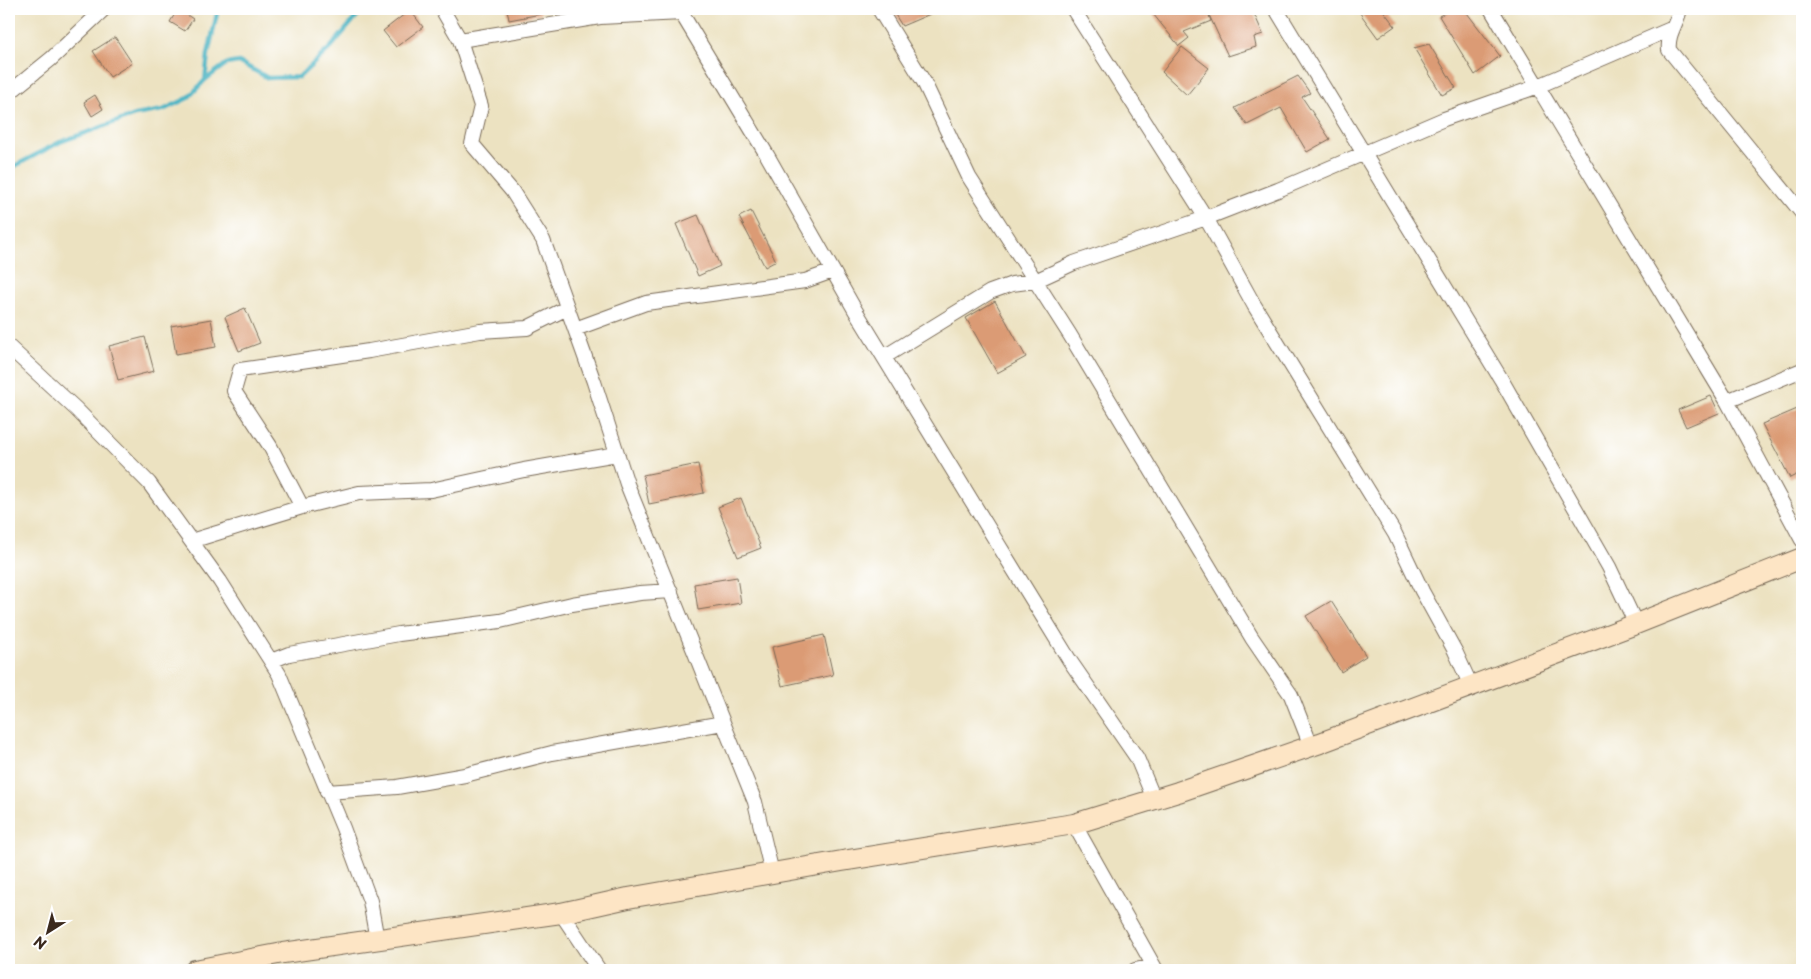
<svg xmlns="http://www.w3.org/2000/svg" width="1811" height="979" font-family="'Playpen Sans',sans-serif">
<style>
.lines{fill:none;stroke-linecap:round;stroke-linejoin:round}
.stream{stroke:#43b0c0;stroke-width:4.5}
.building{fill:#db9b74}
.street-casing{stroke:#796a57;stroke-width:16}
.secondary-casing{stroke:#796a57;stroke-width:22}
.street{stroke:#fff;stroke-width:14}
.secondary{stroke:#fde5c5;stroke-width:20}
</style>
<rect width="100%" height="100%" fill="#fff"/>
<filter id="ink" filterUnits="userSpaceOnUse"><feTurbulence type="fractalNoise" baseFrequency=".02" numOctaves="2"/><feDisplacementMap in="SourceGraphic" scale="10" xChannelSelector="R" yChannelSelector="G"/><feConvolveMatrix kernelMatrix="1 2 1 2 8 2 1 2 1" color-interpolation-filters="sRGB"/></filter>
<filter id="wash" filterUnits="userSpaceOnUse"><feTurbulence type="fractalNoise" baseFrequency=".0096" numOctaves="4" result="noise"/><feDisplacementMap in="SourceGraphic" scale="20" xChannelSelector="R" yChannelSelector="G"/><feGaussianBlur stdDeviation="1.12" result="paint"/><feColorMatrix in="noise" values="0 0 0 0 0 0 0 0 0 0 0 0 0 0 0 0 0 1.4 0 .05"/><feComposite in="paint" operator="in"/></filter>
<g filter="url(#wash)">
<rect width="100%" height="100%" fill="#ece2c1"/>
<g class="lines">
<path class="stream" d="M205 80 208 54 218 9
M9 169 60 142 135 115 163 110 188 98 205 80 226 64 239 62 268 78 299 77 331 47 363 9"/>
</g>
<g id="blocks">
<path class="building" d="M178 9 193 19 185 31 170 22Z
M507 9H541V14L509 20Z
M904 9H942L902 26 894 13Z
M1149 9H1207L1211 21 1184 32 1189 38 1179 46Z
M1223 9H1252L1263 34 1254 37 1256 47 1228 56 1209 15Z
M1357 9H1382L1395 26 1378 38Z
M1452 9H1464L1500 56 1475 75 1439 16Z
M410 10 423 27 396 47 383 31Z
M115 37 132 63 110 77 93 51Z
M1429 44 1456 88 1442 95 1414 48Z
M1182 47 1209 68 1187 95 1162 72Z
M1298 76 1310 93 1302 97 1330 139 1307 152 1281 108 1247 125 1235 108Z
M95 95 103 109 92 116 84 102Z
M751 211 776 261 765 267 739 217Z
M698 215 720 266 698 276 676 224Z
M995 301 1026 357 997 373 966 318Z
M245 308 260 343 239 351 225 317Z
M211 319 216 347 176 354 171 326Z
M145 337 154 371 118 380 109 346Z
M1711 396 1719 413 1686 427 1678 410Z
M1802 407V472L1790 478 1762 424Z
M698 464 704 493 649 504 643 475Z
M741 498 761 548 738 557 718 507Z
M737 577 741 603 698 610 694 584Z
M1331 601 1366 656 1341 672 1306 616Z
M824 635 833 675 782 686 772 647Z"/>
</g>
</g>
<g filter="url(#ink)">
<use href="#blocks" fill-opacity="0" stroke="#796a57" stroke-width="1"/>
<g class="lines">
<g class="street-casing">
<path id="street" d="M442 9 460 40 481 106 472 144 512 191 543 240 594 382 627 484 755 802 772 873
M679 9 767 155 855 310 998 544 1070 661 1137 758 1154 799
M879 9 924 82 969 177 1070 335 1252 638 1291 695 1311 746
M1073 9 1206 218 1254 305 1395 534 1422 591 1455 651 1471 686
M1276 9 1501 379 1609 567 1636 624
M1491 9 1727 401 1802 540
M1680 9C1677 24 1667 34 1669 50L1802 213
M460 40 600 17 682 13
M9 93 51 59 104 9
M575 329 646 303 805 281 833 271
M9 347 76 409 149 483 220 581 279 674 343 828 370 901 377 940
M884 357 990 292 1012 284 1035 281 1074 263 1206 218 1278 190 1444 119 1536 87 1673 28
M1727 401 1802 370
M302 507 270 446 234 391 240 370 369 351 480 331 527 328 567 308
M191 541 302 507 359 493 431 490 524 470 617 454
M271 661 289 654 399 634 500 621 572 604 640 593 671 591
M327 792 397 787 465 775 552 753 723 723
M1074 824 1156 970
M561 913 599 970
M1135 970 1154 966"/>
</g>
<g class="secondary-casing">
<path id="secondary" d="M195 970 283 953 561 913 628 898 842 861 1074 824 1178 792 1320 743 1636 624 1802 558"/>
</g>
<use href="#street" class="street"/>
<use href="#secondary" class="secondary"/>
</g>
</g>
<rect width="1811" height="979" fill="none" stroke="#fff" stroke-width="30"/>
<g transform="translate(48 932) rotate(216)" stroke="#ffffff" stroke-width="4" paint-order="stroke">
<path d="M0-4L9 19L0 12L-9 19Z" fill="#3b2a1e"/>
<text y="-8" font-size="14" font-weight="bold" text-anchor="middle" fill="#3b2a1e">N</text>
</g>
</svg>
